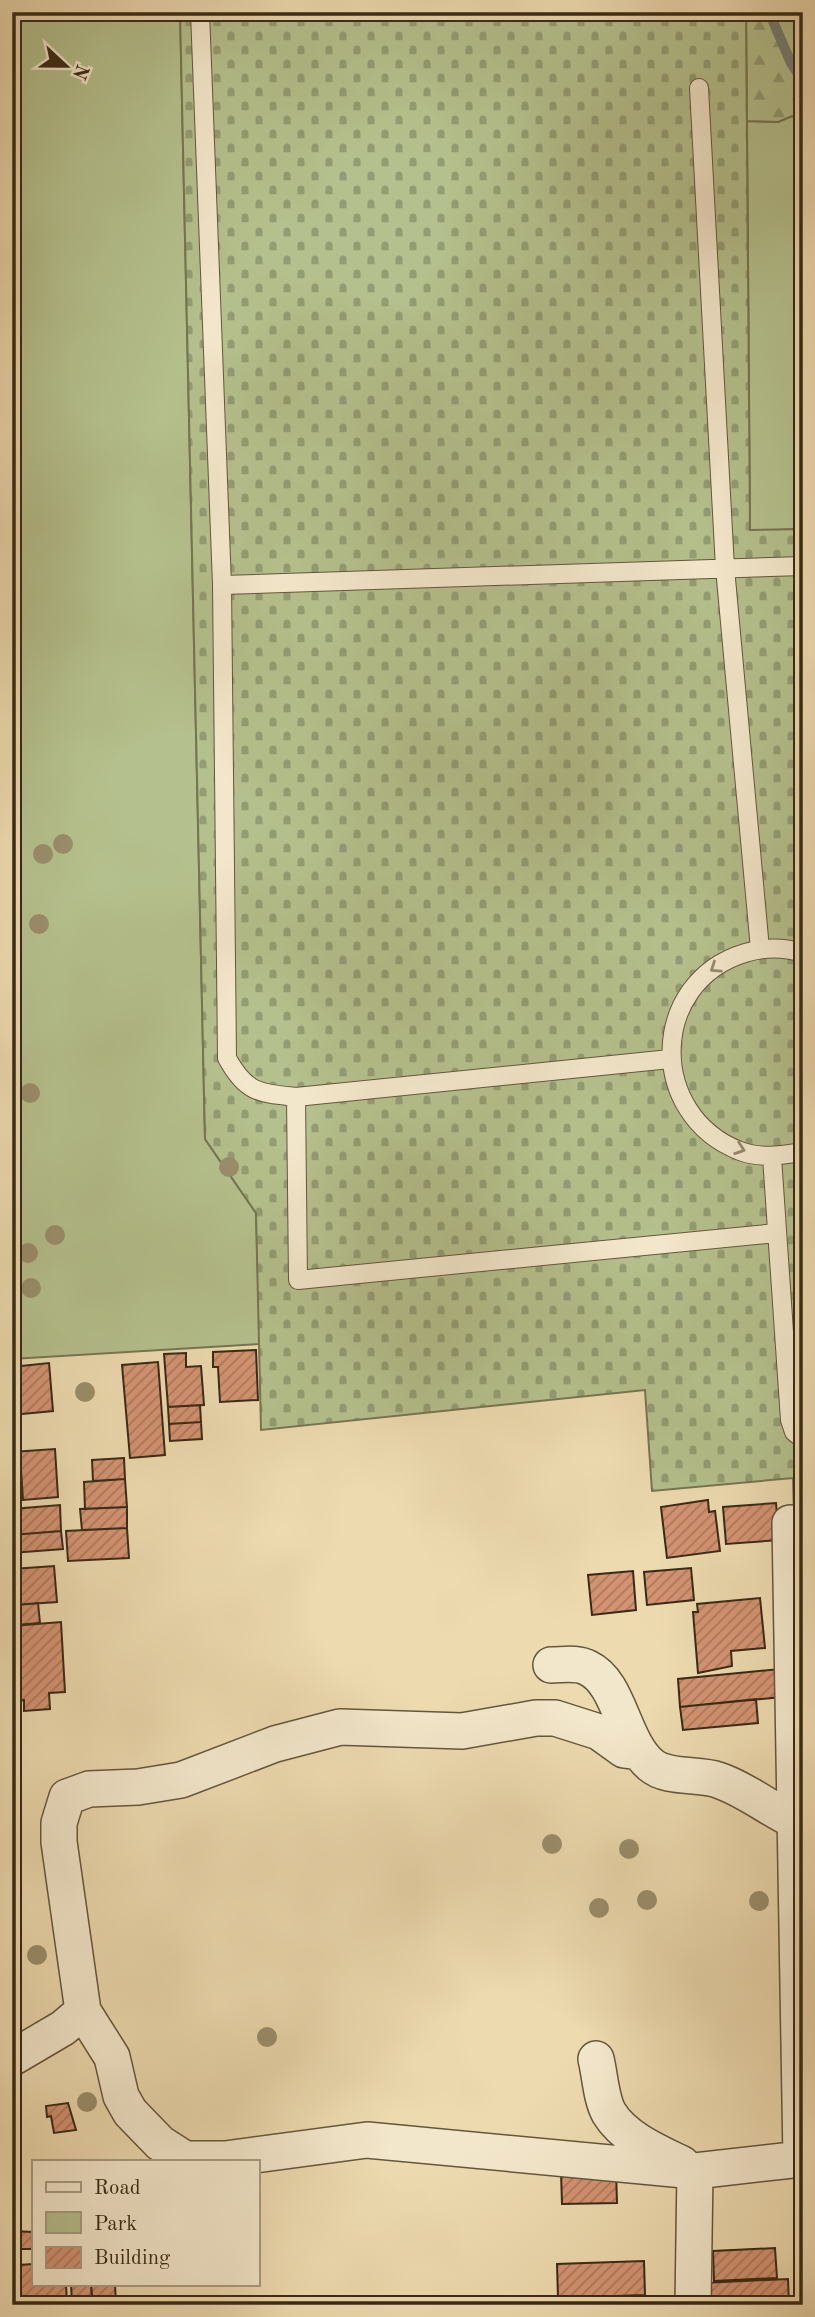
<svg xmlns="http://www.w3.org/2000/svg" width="815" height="2317" font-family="'Old Standard TT',serif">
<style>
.green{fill:#b4c08d;stroke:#767552;stroke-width:2}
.forest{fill:url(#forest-firs);stroke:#767552;stroke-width:2}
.cemetery{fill:url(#cemetery-stones);stroke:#767552;stroke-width:2}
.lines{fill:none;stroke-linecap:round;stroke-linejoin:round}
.stream{stroke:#757f77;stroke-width:10}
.building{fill:url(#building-hatch);stroke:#382a16;stroke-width:2}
.service-casing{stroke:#65563c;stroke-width:20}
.minor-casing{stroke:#65563c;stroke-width:38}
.service{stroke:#f3e7cb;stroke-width:18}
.minor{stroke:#f3e7cb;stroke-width:35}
.tree{fill:#9a8e6b}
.oneway{stroke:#968870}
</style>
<defs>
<pattern id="forest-firs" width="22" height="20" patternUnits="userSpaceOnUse" patternTransform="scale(1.75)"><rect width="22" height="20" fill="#b4c08d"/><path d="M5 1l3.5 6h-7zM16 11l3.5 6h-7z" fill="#939c72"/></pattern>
<pattern id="cemetery-stones" width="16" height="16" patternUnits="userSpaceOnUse" patternTransform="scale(1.75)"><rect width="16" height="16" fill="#b4c08d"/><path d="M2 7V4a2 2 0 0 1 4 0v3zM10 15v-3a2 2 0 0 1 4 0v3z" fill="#939c72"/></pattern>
<pattern id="building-hatch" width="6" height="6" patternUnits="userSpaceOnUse" patternTransform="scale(1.75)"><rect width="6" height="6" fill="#d49372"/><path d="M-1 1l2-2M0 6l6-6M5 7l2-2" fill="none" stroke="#ad785d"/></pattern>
</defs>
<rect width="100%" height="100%" fill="#eddaaf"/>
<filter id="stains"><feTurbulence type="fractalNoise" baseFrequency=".00286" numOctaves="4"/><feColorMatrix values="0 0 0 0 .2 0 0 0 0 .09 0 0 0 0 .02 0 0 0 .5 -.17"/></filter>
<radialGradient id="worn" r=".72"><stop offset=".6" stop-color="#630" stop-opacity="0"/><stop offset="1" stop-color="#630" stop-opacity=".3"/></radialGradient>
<path class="green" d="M12 12H180L205 1139 256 1213 260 1344 12 1359Z
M792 116 803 121V529L750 531 747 121 778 122Z"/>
<path class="forest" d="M746 12H803V121L792 116 778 122 747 121Z"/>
<path class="cemetery" d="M180 12H746L750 530 803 529V1844L793 1478 652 1491 645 1390 261 1430 256 1213 205 1139Z"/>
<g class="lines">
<path class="stream" d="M769 12 791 63 803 81"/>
</g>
<path class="building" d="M256 1350 258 1400 220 1402 218 1367H213V1352Z
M186 1353V1367L201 1366 204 1405 168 1407 164 1354Z
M158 1362 165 1455 130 1458 122 1365Z
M49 1363 53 1411 12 1415V1367Z
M200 1405 201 1422 169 1424 168 1407Z
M201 1422 202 1439 170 1441 169 1424Z
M55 1449 58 1497 23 1500 21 1470H12V1452Z
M124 1458 125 1479 93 1481 92 1460Z
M125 1479 127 1507 85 1509 84 1482Z
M708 1500 709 1512 715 1511 720 1551 667 1558 661 1507Z
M776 1503 779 1540 726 1544 723 1507Z
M60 1505 61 1531 12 1535V1509Z
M127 1507V1528L82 1530 80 1509Z
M127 1528 129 1558 68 1561 66 1531Z
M61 1531 63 1549 12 1553V1535Z
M54 1566 57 1602 15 1605 13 1569Z
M691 1568 694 1600 647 1605 644 1572Z
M633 1571 636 1610 592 1615 588 1575Z
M760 1598 765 1648 731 1651 732 1666 698 1673 693 1612H698L697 1604Z
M38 1603 40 1623 16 1625 15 1605Z
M61 1622 65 1692 49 1693 50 1709 24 1711V1700L12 1701V1626Z
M780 1669 782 1697 680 1707 678 1679Z
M756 1699 758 1723 683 1730 680 1707Z
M68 2103 76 2130 54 2133 51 2116 47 2117 46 2106Z
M616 2171 617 2203 562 2204 561 2172Z
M12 2231 33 2232V2249H12Z
M775 2248 777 2278 714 2281 713 2251Z
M644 2261 645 2295 558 2298 557 2264Z
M33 2264V2284H66L67 2305H22L19 2265Z
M788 2279 789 2305H703L702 2283Z
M71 2284H91L92 2302 72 2304Z
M91 2284H115L116 2305H93Z
M669 2297V2305H576V2302Z"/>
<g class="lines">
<g class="service-casing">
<path id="service" d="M200 12 222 585 227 1058C246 1093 259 1093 296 1097L670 1059
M699 88 725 568 760 949
M222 585 803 566
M803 953C784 947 764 947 745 953 649 982 647 1115 740 1151 760 1159 782 1155 803 1152
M296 1097 298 1280 776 1233
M772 1157 790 1420 794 1432 803 1439"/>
</g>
<g class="minor-casing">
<path id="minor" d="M551 1665C563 1665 577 1662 588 1668 620 1683 622 1741 651 1765 667 1779 698 1773 718 1780 745 1789 768 1808 793 1820
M639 1752 624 1750 599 1732 555 1718H536L462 1731 340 1727 275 1744 181 1780 138 1787 89 1789 67 1797 59 1823V1842L83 2011 112 2057 121 2096 130 2112 160 2143 185 2159H225L367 2140 695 2171 801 2159 790 1523
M12 2058 63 2028 83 2011
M596 2059C600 2075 601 2099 609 2113 624 2138 657 2152 682 2164
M693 2305 695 2171"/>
</g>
<use href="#service" class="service"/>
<use href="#minor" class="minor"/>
</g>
<g class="tree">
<circle cx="63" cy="844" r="10"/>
<circle cx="43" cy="854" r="10"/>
<circle cx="39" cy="924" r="10"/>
<circle cx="30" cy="1093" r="10"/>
<circle cx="229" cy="1167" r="10"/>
<circle cx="55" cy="1235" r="10"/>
<circle cx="28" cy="1253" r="10"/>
<circle cx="31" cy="1288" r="10"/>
<circle cx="85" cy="1392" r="10"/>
<circle cx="552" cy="1844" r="10"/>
<circle cx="629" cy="1849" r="10"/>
<circle cx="647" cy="1900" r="10"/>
<circle cx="759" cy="1901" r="10"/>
<circle cx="599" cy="1908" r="10"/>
<circle cx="37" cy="1955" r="10"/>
<circle cx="267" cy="2037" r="10"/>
<circle cx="87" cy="2102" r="10"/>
</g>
<defs><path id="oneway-chevron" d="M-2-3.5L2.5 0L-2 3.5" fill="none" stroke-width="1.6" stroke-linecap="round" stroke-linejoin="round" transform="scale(1.75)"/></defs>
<g class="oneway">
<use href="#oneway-chevron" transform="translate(715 968) rotate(146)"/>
<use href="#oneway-chevron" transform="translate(740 1149) rotate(19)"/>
</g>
<rect width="815" height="2317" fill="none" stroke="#eddaaf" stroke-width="42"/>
<rect x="14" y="14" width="787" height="2289" fill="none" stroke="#382a16" stroke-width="3.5"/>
<rect x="21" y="21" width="773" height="2275" fill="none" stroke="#382a16" stroke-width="2"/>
<rect x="32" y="2160" width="228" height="126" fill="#f3e7cb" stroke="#a89b83" stroke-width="2"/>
<rect x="46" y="2182" width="35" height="10" fill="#f3e7cb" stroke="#a89b83" stroke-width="2"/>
<text x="94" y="2194" font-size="21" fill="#382a16">Road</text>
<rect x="46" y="2212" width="35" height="21" fill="#b4c08d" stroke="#a89b83" stroke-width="2"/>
<text x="94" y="2230" font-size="21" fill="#382a16">Park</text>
<rect x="46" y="2247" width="35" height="21" fill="url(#building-hatch)" stroke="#a89b83" stroke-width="2"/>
<text x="94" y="2264" font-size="21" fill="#382a16">Building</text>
<g transform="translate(66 66) rotate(112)" stroke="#f3e7cb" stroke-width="5" paint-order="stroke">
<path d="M0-5L12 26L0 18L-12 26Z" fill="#382a16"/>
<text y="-10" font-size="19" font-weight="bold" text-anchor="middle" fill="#382a16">N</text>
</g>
<rect width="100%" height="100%" filter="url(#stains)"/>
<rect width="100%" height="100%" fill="url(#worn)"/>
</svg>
